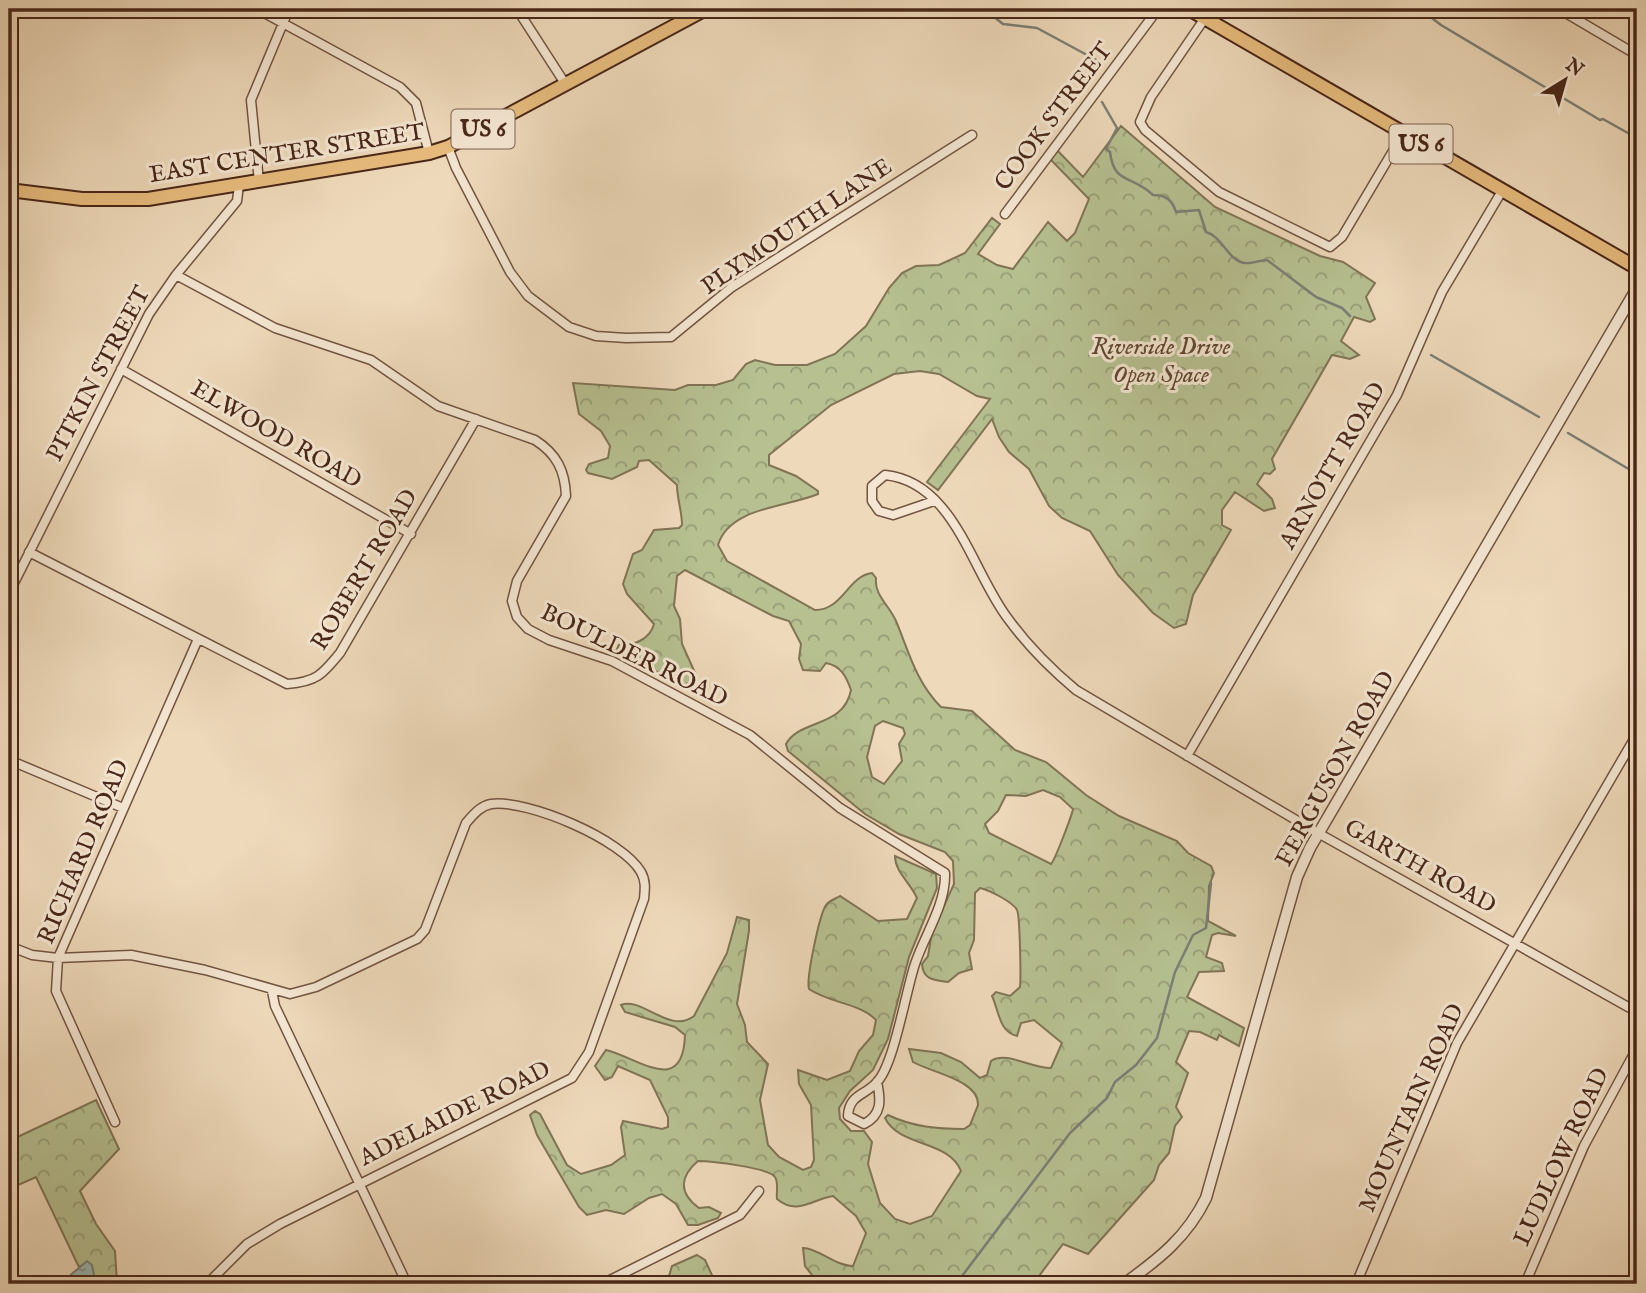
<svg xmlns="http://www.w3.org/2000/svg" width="1646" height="1293" font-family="'IM FELL English',serif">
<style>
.forest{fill:url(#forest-crowns);stroke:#807455;stroke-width:2;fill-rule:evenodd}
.water{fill:url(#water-ripples);stroke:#7a7f76;stroke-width:2}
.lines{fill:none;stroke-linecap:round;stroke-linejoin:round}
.stream{stroke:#7a7f76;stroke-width:2.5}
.minor-casing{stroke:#725441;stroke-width:11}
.tertiary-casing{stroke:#725441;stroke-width:13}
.primary-casing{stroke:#492719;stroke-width:16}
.minor{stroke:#f4e6d2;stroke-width:8}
.tertiary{stroke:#f4e6d2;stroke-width:10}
.primary{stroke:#e7bc7d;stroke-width:12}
.labels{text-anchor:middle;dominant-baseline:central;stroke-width:6;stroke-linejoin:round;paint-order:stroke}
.shield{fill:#f4e6d2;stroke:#7c6050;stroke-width:2}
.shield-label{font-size:23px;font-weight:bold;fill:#492719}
.street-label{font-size:24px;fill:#492719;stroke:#f4e6d2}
.park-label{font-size:24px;font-style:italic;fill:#5f4631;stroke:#f4e6d2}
</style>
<defs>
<pattern id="forest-crowns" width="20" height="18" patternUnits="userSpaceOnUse" patternTransform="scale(1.75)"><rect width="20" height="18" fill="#b6c091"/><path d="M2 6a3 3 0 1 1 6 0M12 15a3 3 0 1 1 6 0" fill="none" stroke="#969c76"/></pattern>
<pattern id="water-ripples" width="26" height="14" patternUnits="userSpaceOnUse" patternTransform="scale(1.75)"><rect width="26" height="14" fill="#9ab9b4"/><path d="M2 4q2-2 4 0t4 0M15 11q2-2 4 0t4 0" fill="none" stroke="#809692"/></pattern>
</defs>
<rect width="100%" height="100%" fill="#eed9ba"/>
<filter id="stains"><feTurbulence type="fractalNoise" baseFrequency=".00286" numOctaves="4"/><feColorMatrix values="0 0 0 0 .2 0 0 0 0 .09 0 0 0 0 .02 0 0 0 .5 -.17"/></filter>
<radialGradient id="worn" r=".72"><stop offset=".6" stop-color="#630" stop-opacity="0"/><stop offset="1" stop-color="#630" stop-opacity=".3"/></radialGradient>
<path class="forest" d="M1121 126 1215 207 1320 256 1343 262 1375 283 1366 297 1375 319 1370 322 1354 317 1341 341 1359 355 1350 359 1332 355 1272 459 1275 469 1270 474 1264 473 1257 484 1272 499 1275 508 1264 511 1235 492 1222 510V525L1231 530 1193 595 1186 624 1174 628 1153 613 1118 575 1090 531 1062 518 1049 506 1029 469 1009 452 999 437 992 419 938 490 927 482 990 399 977 396 939 374 920 371 894 374 831 405 769 455V465L796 476 818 491V494C788 507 729 507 718 545L727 561 815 610C843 610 848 576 872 573L876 578C874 595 889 605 896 621 909 652 916 682 941 707L972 711 1015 750 1046 762 1086 795 1119 816 1177 841 1188 853 1211 866 1214 873 1209 886 1208 921 1236 936 1218 933 1212 935 1206 957 1222 963 1224 971 1199 972 1187 997 1244 1028 1239 1046 1219 1035 1217 1040 1200 1032 1189 1031 1176 1062 1188 1073 1176 1107 1182 1117 1175 1126 1169 1153 1159 1165 1154 1180 1088 1254 1063 1244 1039 1276 1025 1284H819L805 1266 803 1248C816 1247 835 1266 853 1266L866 1233 856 1216 833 1196C813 1199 797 1216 777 1199 776 1193 779 1183 775 1177 770 1168 711 1161 698 1161 680 1176 678 1193 699 1208L709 1207 721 1213 718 1218 698 1225H688L676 1204 662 1194 649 1198 624 1214 606 1210 587 1215 579 1207 537 1135 530 1115 535 1111 540 1114 567 1165 581 1174 611 1165 625 1155 621 1127 623 1121 662 1129 668 1127V1117L650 1080 618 1066 612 1077 605 1080 595 1066 606 1050C639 1058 683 1097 685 1035L675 1027 625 1012 621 1005C641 996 670 1035 694 1016L727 953 737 917 749 920V931L737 1004 745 1025 747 1042 768 1064 760 1100 768 1145 779 1157 803 1170 811 1167 814 1160 811 1105 799 1084 798 1070 827 1080 850 1071 859 1051 873 1035 876 1020C860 1003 829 1003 809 989 806 979 819 916 826 905 829 901 835 899 840 896L878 921 907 919 917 898C910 882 895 872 895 856L936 874 937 888 909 957 888 1039 873 1070 850 1091 839 1108 840 1119 851 1131H864L872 1142 868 1164 880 1203 895 1219 910 1224 932 1216 961 1171C949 1140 899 1147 885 1118L888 1115C913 1127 938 1129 964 1129L970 1125 978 1105C979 1080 930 1072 913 1062L909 1049 941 1053 961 1062 980 1078 987 1075 991 1061C1007 1051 1030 1068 1051 1068L1062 1043 1034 1020 1021 1023 1017 1036C999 1032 999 1011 992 996L996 992 1010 996 1020 987C1021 979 1020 915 1017 910 1013 902 989 890 980 888L975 893 974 940 969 953 972 969 959 973 948 982C934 980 923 980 922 964L928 956 932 932 954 884 953 861 945 852 899 834 865 814 788 751 786 744C799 719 844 728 851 690 846 676 841 666 826 663L820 671 803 670 799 659 801 644 789 621 773 616 685 570 677 576 674 606 680 619 682 644 696 675 695 681 683 685 616 651 619 645C634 646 650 639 654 624L627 594 623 584 633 554 642 550 654 530 679 528 682 525C682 511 677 499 677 485L649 460 639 461 637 467 612 479 588 473 586 470 589 464 608 458 610 446 601 431 579 414 573 383 675 390 688 385H716L733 380 746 364 755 360 775 365H807L835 354 866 326 889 288 902 273 916 266 939 265 965 253 992 218 1000 224 978 254 997 265 1013 269 1048 222 1067 241 1075 233 1089 199 1050 159 1057 150 1083 177ZM883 721 903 728 905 734 899 744 902 761 884 784 872 777 867 757 875 726ZM1043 790 1060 797 1073 809C1072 815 1055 860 1051 864L989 833 985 824 998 811 1006 795 1026 796Z
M96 1100 119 1149 80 1191 96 1224 115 1251 117 1284H87L36 1177 16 1186 9 1172V1141Z
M697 1255 705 1260 716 1284H675L669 1276 672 1266Z"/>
<path class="water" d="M87 1261 92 1265 94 1275 89 1284H60Z"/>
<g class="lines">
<path class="stream" d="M984 9 1003 24 1037 28 1100 62
M1420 9 1441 25 1600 120 1603 119 1635 137
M1102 102 1117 128 1106 149 1110 152C1114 185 1131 174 1153 195 1165 195 1172 199 1176 212L1199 210 1206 232C1222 236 1228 261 1245 263 1251 264 1260 260 1267 260L1316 297 1342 308 1350 316
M1431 355 1539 417
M1568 433 1637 474
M956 1284 1070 1133 1107 1098 1115 1082 1136 1065 1157 1038 1175 972 1193 935 1206 928 1211 883"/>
<g class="minor-casing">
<path id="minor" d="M257 9 400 87 416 103 429 153
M517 9 566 85
M1559 9 1637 55
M1205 18 1151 97 1140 122 1145 130 1219 192 1330 247 1342 237 1403 134
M448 147 456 168 510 272 528 296 569 327 596 336 626 338 671 337 732 287 972 135
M259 182 251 100 289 9
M1005 214 1158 9
M176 275 275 328 371 360 438 406 535 440C557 454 565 471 566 496L517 581 512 601 517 617 528 629 549 640 612 661 750 735 840 808 945 873C946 905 925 934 915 964 906 990 894 1065 877 1082 865 1096 849 1094 848 1116L864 1124C882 1115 881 1100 877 1082
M121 369 411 534
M934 501 893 515 879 511 872 501V486L885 475C955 482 972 573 1009 620 1028 646 1051 669 1076 690L1318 833 1637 1012
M29 552 287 684C316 682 322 675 340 653L476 419
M9 593 149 314 176 275 237 201 239 185
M1187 756 1397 395 1442 292 1502 191
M9 760 123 808
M9 946 32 955 58 958 131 955 205 970 290 994 316 987 417 939 425 930 466 823C473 815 480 806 491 804 528 799 623 840 641 872 646 881 645 889 644 899L589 1052 572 1078 280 1224 247 1244 207 1284
M272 991 275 1006 407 1284
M115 1122 56 991 58 958 198 639
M602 1284 740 1215 759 1191
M1356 1284 1457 1043 1637 734
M1525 1284 1584 1146 1637 1048"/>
</g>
<g class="tertiary-casing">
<path id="tertiary" d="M1205 18 1224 9
M1124 1284C1159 1259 1187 1237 1206 1198L1297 877 1310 848 1637 288"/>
</g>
<g class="primary-casing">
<path id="primary" d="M1189 9 1637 268
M9 190 82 199H148L429 153 448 147 706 9"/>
</g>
<use href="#minor" class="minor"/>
<use href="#tertiary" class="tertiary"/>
<use href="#primary" class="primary"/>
</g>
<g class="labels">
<g class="shield">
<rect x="451.5" y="109.5" width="63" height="39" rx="5"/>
<rect x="1389.5" y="124.5" width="63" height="39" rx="5"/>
</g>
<g class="shield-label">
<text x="483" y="129">US 6</text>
<text x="1421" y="144">US 6</text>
</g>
<g class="street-label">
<text transform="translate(1054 117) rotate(-53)">COOK STREET</text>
<text transform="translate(287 154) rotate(-9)">EAST CENTER STREET</text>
<text transform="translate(797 227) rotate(-34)">PLYMOUTH LANE</text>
<text transform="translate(99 374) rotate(-62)">PITKIN STREET</text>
<text transform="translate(276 435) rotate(30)">ELWOOD ROAD</text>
<text transform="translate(1333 466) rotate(-60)">ARNOTT ROAD</text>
<text transform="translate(365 570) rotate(-59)">ROBERT ROAD</text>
<text transform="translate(634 656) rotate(26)">BOULDER ROAD</text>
<text transform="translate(1336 769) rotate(-61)">FERGUSON ROAD</text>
<text transform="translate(84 852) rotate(-67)">RICHARD ROAD</text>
<text transform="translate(1420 867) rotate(29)">GARTH ROAD</text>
<text transform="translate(1412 1108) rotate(-66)">MOUNTAIN ROAD</text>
<text transform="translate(455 1114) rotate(-26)">ADELAIDE ROAD</text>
<text transform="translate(1562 1157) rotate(-65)">LUDLOW ROAD</text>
</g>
<g class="park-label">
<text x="1161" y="347">Riverside Drive<tspan x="1161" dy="28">Open Space</tspan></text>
</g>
</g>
<rect width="1646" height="1293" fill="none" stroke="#eed9ba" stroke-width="35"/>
<rect x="10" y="10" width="1625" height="1272" fill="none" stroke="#492719" stroke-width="3.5"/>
<rect x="18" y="18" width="1611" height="1258" fill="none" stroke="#492719" stroke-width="2"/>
<g transform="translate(1565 80) rotate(37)" stroke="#f4e6d2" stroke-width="5" paint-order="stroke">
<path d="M0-5L12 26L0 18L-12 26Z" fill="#492719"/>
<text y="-10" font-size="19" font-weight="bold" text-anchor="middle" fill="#492719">N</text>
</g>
<rect width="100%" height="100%" filter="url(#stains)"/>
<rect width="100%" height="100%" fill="url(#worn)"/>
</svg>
